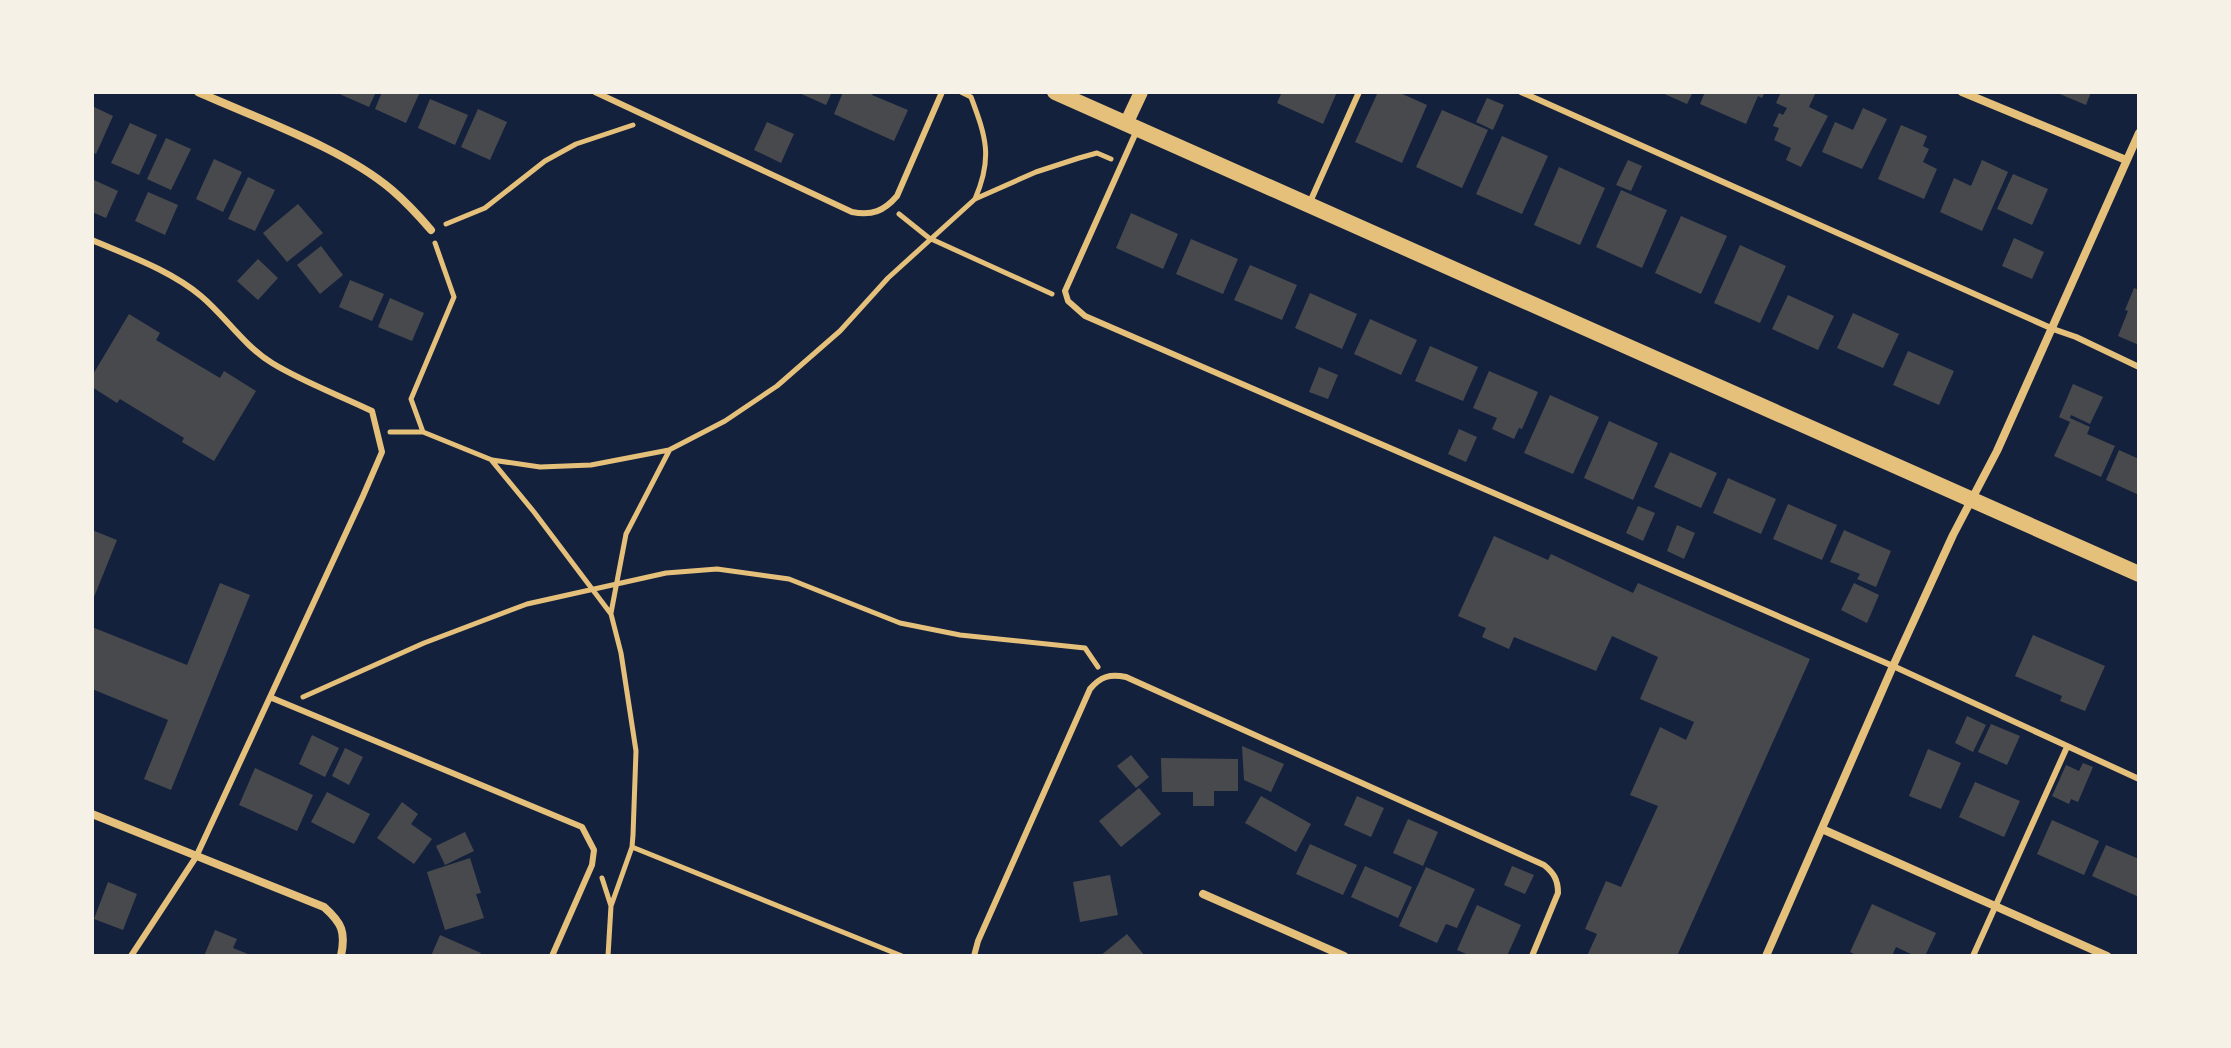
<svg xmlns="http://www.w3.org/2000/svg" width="2231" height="1048" font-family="'Nunito Sans',sans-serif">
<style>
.building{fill:#48494c}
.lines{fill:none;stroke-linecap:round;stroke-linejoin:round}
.path{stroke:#e5c07b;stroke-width:5}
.service{stroke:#e5c07b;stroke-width:6}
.minor{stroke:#e5c07b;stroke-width:8}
.tertiary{stroke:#e5c07b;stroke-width:14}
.secondary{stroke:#e5c07b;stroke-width:16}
</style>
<rect width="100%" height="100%" fill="#14213d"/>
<path class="building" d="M335 92H376L369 107Z
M382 92H420L406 123 375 109Z
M797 92H832L826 105Z
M843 92H874L872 95 908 110 894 141 834 114Z
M1282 92H1337L1323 124 1277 103Z
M1378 92H1398L1427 105 1402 163 1355 142Z
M1660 92H1693L1687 104Z
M1705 92H1765L1762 98 1758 96 1746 124 1700 104Z
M1781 92H1816L1809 107 1828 116 1801 167 1786 160 1791 148 1774 140 1779 128 1773 126 1779 113 1783 115 1787 108 1776 103Z
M2055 92H2091L2086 105Z
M1487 98 1504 105 1493 130 1476 122Z
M430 99 468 115 455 145 418 128Z
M92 106 113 116 96 154 92 152Z
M1863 108 1887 119 1862 169 1822 152 1835 122 1853 130Z
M478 109 507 122 490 160 461 147Z
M1442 110 1488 130 1462 188 1416 167Z
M767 122 794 134 781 163 754 150Z
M130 123 157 135 139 175 111 163Z
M1901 125 1927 136 1923 146 1929 149 1923 162 1937 169 1924 199 1878 179Z
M1502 136 1548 156 1522 214 1476 194Z
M166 138 191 149 171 190 147 179Z
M214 159 242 172 223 212 196 199Z
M1628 160 1642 166 1631 191 1616 185Z
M1982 160 2008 172 1982 231 1940 212 1954 178 1971 186Z
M1559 167 1605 188 1580 245 1534 225Z
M2013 174 2048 189 2032 225 1997 209Z
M248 177 275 190 255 231 228 219Z
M94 180 118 191 106 218 92 212Z
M1621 190 1667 210 1642 268 1596 247Z
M148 192 178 205 165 235 135 221Z
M298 204 323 233 287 262 263 233Z
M1131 213 1178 234 1163 269 1116 248Z
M1681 216 1727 236 1701 294 1655 273Z
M2014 238 2044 252 2032 279 2002 266Z
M1191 239 1238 259 1223 294 1176 274Z
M1740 245 1786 266 1760 323 1714 303Z
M321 246 343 275 320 294 297 265Z
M258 259 278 278 258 300 237 281Z
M1250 265 1297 285 1282 320 1234 300Z
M350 280 384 294 372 321 339 307Z
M2134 288 2139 290V345L2118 336 2128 311 2125 310Z
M1310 293 1357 314 1342 349 1295 328Z
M1788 295 1834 316 1818 350 1772 329Z
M390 298 424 313 412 341 378 327Z
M1853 313 1899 334 1883 368 1837 348Z
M129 314 160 333 156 340 220 378 224 371 256 391 214 461 182 442 184 438 120 399 117 403 92 387V376Z
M1370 319 1417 340 1401 375 1354 354Z
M1430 346 1478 367 1463 401 1415 381Z
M1908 351 1954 371 1939 405 1893 385Z
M1319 367 1338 375 1328 399 1309 392Z
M1489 371 1538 392 1522 429 1519 428 1514 439 1492 429 1497 418 1473 408Z
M2073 384 2103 397 2090 424 2071 415 2070 418 2090 427 2087 434 2115 446 2101 477 2054 456 2070 422 2059 417Z
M1550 395 1599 417 1573 474 1524 453Z
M1609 421 1658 443 1633 500 1584 478Z
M1459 429 1477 437 1466 462 1448 454Z
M2119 450 2139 459V495L2106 480Z
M1670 452 1717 473 1701 508 1654 487Z
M1728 478 1776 499 1761 534 1713 513Z
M1788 504 1837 525 1822 560 1773 539Z
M1638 506 1655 513 1643 541 1626 533Z
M1677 525 1695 533 1684 559 1667 551Z
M92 530 117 540 92 602Z
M1844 530 1891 551 1876 587 1857 579 1860 574 1830 562Z
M1494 536 1548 560 1551 554 1633 593 1638 583 1810 659 1677 956H1587L1597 934 1585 929 1606 881 1621 887 1658 806 1630 795 1660 727 1686 740 1694 722 1640 699 1658 657 1612 636 1596 671 1514 637 1509 649 1482 637 1486 628 1458 616Z
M220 583 250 595 171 790 144 779 168 720 92 689V627L187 665Z
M1854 583 1879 595 1867 623 1841 610Z
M2033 635 2105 666 2085 711 2060 701 2062 696 2015 676Z
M1967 716 1986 725 1973 752 1955 743Z
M1991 724 2020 736 2007 765 1978 752Z
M312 735 339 748 325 777 299 764Z
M1242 746 1284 764 1271 792 1244 780Z
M345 748 363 757 349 785 332 776Z
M1928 749 1961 763 1941 809 1909 796Z
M1131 755 1149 777 1136 788 1117 766Z
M1161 758 1238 759V791H1214V806H1193V792H1162Z
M2083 763 2093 767 2078 802 2071 799 2069 804 2052 796 2066 765 2079 771Z
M255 768 313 795 297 831 239 805Z
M1975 782 2020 801 2004 837 1959 817Z
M1139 788 1161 814 1121 847 1099 821Z
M327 792 370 814 354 844 311 822Z
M1261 796 1311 824 1296 852 1245 823Z
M1357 796 1384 808 1371 837 1344 825Z
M402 802 418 814 411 824 432 839 414 864 377 838Z
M1408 819 1438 832 1423 866 1393 853Z
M2052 820 2099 841 2084 875 2037 854Z
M465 832 474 851 445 865 436 846Z
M1310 844 1357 865 1343 895 1296 874Z
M2106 845 2139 859V897L2092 876Z
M470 858 481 893 476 894 484 918 445 930 427 872Z
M1365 866 1412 887 1398 918 1351 897Z
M1512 866 1534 875 1525 894 1504 885Z
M1426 867 1475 889 1457 928 1446 924 1437 943 1399 926Z
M1110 875 1118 915 1080 922 1073 882Z
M108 882 137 894 123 930 94 919Z
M1872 904 1936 933 1925 956H1915L1896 947 1892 956H1858L1850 952Z
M1477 905 1521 925 1507 956H1471L1457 950Z
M215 930 237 939 233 948 253 956H204Z
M1127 934 1145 956H1100Z
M440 935 481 953 479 956H431Z"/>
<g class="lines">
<path class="path" d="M961 92 971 97C986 137 993 158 975 199
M899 214 929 238 1052 294
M446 224 485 208 545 161 576 144 633 125
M390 432H423L492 460 540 467 591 465 669 450 725 421 777 386 840 331 888 278 975 199 1036 172 1079 158 1097 153 1111 159
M423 432 411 399 454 297 435 243
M492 461 534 512 611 614 621 653 636 751 633 835 632 847 611 906 608 956
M611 613 626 534 669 451
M303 697 424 643 527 604 666 573 717 569 789 579 900 623 960 635 1085 648 1098 667
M632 847 902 956
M602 878 611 906"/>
<path class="service" d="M595 92 852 212C872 216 884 211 897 196L942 92
M1521 92 2053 329 2076 337 2139 367
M1137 130 1065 291 1068 301 1085 316 1893 666 2139 779
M1310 202 1359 92
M92 240C129 256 170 270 201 296 226 317 243 345 272 363 303 382 339 395 372 411L382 452 363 496 196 857 131 956
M272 698 582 827 594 850 592 865 552 956
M974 956 978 941 1090 689C1101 676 1110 674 1126 677L1544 865C1554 873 1558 880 1558 893L1532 956
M1973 956 2067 747"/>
<path class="minor" d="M198 92C258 119 343 148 392 190 406 202 419 216 431 230
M1962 92 2126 160
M92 814 324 907C342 923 346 932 341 956
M1822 829 2107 956
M1203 894 1344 956
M1766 956 1893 666 1953 535 1997 451 2139 133"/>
<path class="tertiary" d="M1126 124 1141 92"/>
<path class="secondary" d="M1055 92 2139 574"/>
</g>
<rect width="2231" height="1048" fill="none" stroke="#f6f1e7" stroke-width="188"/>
</svg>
